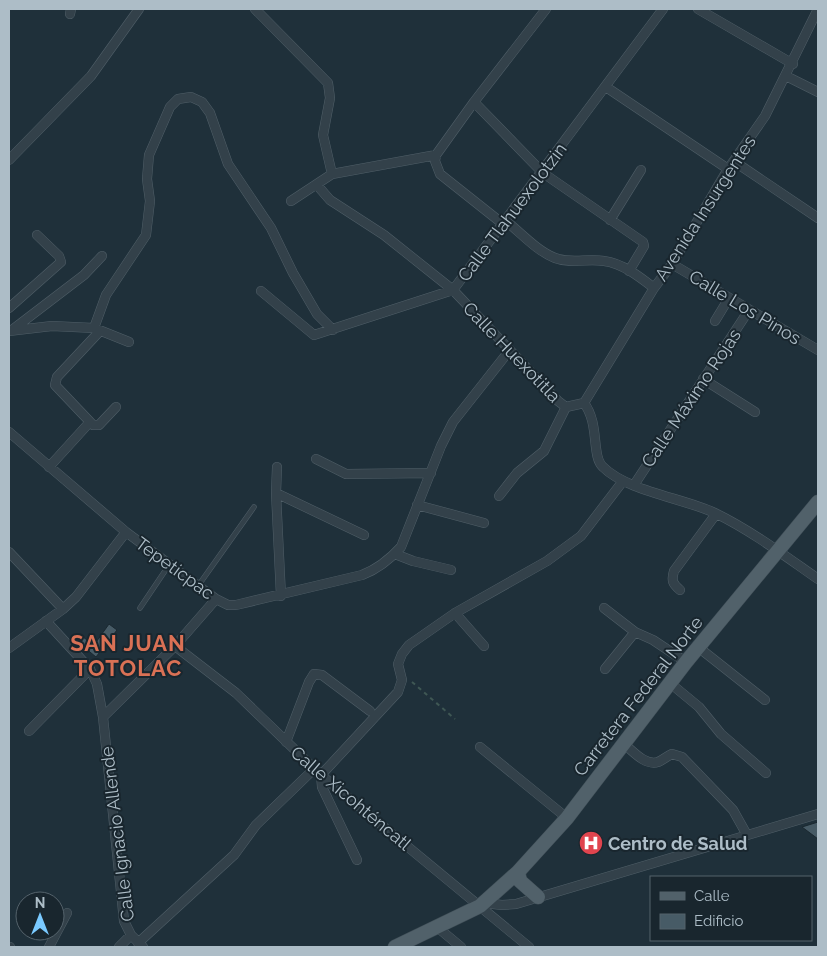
<svg xmlns="http://www.w3.org/2000/svg" width="827" height="956" font-family="Raleway,sans-serif">
<style>
.building{fill:#475b66;stroke:#1a2830}
.lines{fill:none;stroke-linecap:round;stroke-linejoin:round}
.lane-casing{stroke:#505f68;stroke-width:5.5}
.street-casing{stroke:#505f68;stroke-width:10}
.primary-casing{stroke:#3f4d56;stroke-width:15}
.path{stroke:#3f5754;stroke-width:2;stroke-dasharray:4 4;stroke-linecap:butt}
.lane{stroke:#33414a;stroke-width:4.5}
.street{stroke:#33414a;stroke-width:9}
.primary{stroke:#51616a;stroke-width:14}
.labels{text-anchor:middle;dominant-baseline:central;stroke-width:4;stroke-linejoin:round;paint-order:stroke}
.street-label{font-size:18px;fill:#adbdc7;stroke:#19262e}
.poi-label{font-size:18px;font-weight:bold;fill:#adbdc7;stroke:#19262e;text-anchor:start}
.district-label{font-size:22px;font-weight:bold;letter-spacing:1px;fill:#da7155;stroke:#19262e}
</style>
<rect width="100%" height="100%" fill="#1f303a"/>
<path class="building" d="M109 624 117 630 96 657 79 643 83 637 94 645Z
M818 822V839L802 827Z"/>
<g class="lines">
<g class="lane-casing">
<path id="lane" d="M198 586 254 507
M140 608 169 565"/>
</g>
<g class="street-casing">
<path id="street" d="M255 9 328 83 330 98 323 135 332 174
M698 9 793 64
M70 14 71 9
M786 76 818 92
M606 87 728 169
M474 102 543 173 643 242 644 246 629 271
M436 155 435 161 440 174 503 224
M9 160 91 76 139 9
M735 162 818 218
M317 185 330 200 384 235 453 290 558 401 566 407 584 403
M291 201 332 174 436 155 474 102 546 9
M610 220 641 170
M506 221C521 233 537 251 555 258 571 264 588 258 604 261 622 263 640 277 654 288
M672 264 818 350
M261 291 314 335 453 290 663 9
M9 308 61 262 59 256 37 235
M715 321 729 298
M94 328 106 295 146 235 150 201 147 179 149 155 170 107 178 99 191 97 202 102 210 113 228 164 271 228 293 273 317 314 333 330
M12 330 84 275 102 256
M9 331 52 326 94 328 129 342
M100 331 57 377 55 385 93 425H99L116 407
M703 379 755 412
M584 403 654 288 672 264 728 169 765 116 818 9
M584 403C600 424 591 456 603 467 627 491 683 498 715 513 752 531 785 556 818 579
M9 432 126 532 216 599 228 605H236L362 575C378 569 390 559 401 547L441 446 453 422 509 351
M316 459 346 474 431 473
M49 467 89 423
M277 467 276 493 281 596
M634 485 749 310
M276 493 364 535
M499 496 517 473 544 451 566 407
M417 505 484 523
M9 552 63 609
M395 554 413 561 451 570
M680 590C673 584 671 581 674 571L716 514
M604 608 635 632 653 640 686 662
M455 613 484 646
M46 621 90 669 97 684 103 717 124 921 131 935 143 947
M175 646 236 693 321 775 529 947
M698 647 765 700
M9 648 63 609 76 597 126 532
M605 669 635 632
M670 683 699 707 721 734 766 773
M103 717 175 646 216 599
M29 731 90 669
M286 742 309 682 314 674 322 675 370 711
M624 744C633 751 645 766 658 762 663 760 667 756 672 754L682 757 733 810 747 835
M480 747 567 818
M357 860 322 787 321 775 398 692 402 680 398 664 402 654 409 645 455 613 547 561 581 536 623 481
M484 903 502 905 516 904 818 814
M437 927 461 947
M138 943 234 855 256 825 314 769
M9 947H10
M49 947 67 913
M119 947 131 935"/>
</g>
<g class="primary-casing">
<path id="primary" d="M518 872 520 881 538 897
M395 947 480 906 518 872 567 818 686 662 818 502"/>
</g>
<path class="path" d="M412 682 455 719"/>
<use href="#lane" class="lane"/>
<use href="#street" class="street"/>
<use href="#primary" class="primary"/>
</g>
<defs>
<g id="hospital-disc" transform="scale(1.25)"><circle r="9.5" fill="#e0444e" stroke="#19262e"/><path d="M-5-5h3v3.5h4V-5h3V5h-3V1.5h-4V5h-3Z" fill="#fff"/></g>
</defs>
<g fill-rule="evenodd">
<use href="#hospital-disc" x="591" y="843"/>
</g>
<g class="labels">
<g class="street-label">
<text transform="translate(705 208) rotate(-57)">Avenida Insurgentes</text>
<text transform="translate(512 212) rotate(-53)">Calle Tlahuexolotzin</text>
<text transform="translate(745 307) rotate(31)">Calle Los Pinos</text>
<text transform="translate(512 352) rotate(46)">Calle Huexotitla</text>
<text transform="translate(691 398) rotate(-56)">Calle Máximo Rojas</text>
<text transform="translate(175 568) rotate(36)">Tepeticpac</text>
<text transform="translate(638 696) rotate(-52)">Carretera Federal Norte</text>
<text transform="translate(351 798) rotate(40)">Calle Xicohténcatl</text>
<text transform="translate(117 834) rotate(-97)">Calle Ignacio Allende</text>
</g>
<g class="poi-label">
<text x="608" y="843">Centro de Salud</text>
</g>
<g class="district-label">
<text x="128" y="643">SAN JUAN<tspan x="128" dy="25">TOTOLAC</tspan></text>
</g>
</g>
<rect width="827" height="956" fill="none" stroke="#adbdc7" stroke-width="20"/>
<rect x="650" y="876" width="162" height="65" fill="#19262e" stroke="#54626b"/>
<rect x="660" y="892" width="25" height="8" fill="#51616a" stroke="#54626b"/>
<text x="694" y="901" font-size="15" fill="#adbdc7">Calle</text>
<rect x="660" y="914" width="25" height="15" fill="#475b66" stroke="#54626b"/>
<text x="694" y="926" font-size="15" fill="#adbdc7">Edificio</text>
<g transform="translate(40 916)"><circle r="24" fill="#19262e" stroke="#54626b"/>
<path d="M0-4L9 19L0 12L-9 19Z" fill="#7acaff"/>
<text y="-8" font-size="14" font-weight="bold" text-anchor="middle" fill="#adbdc7">N</text>
</g>
</svg>
